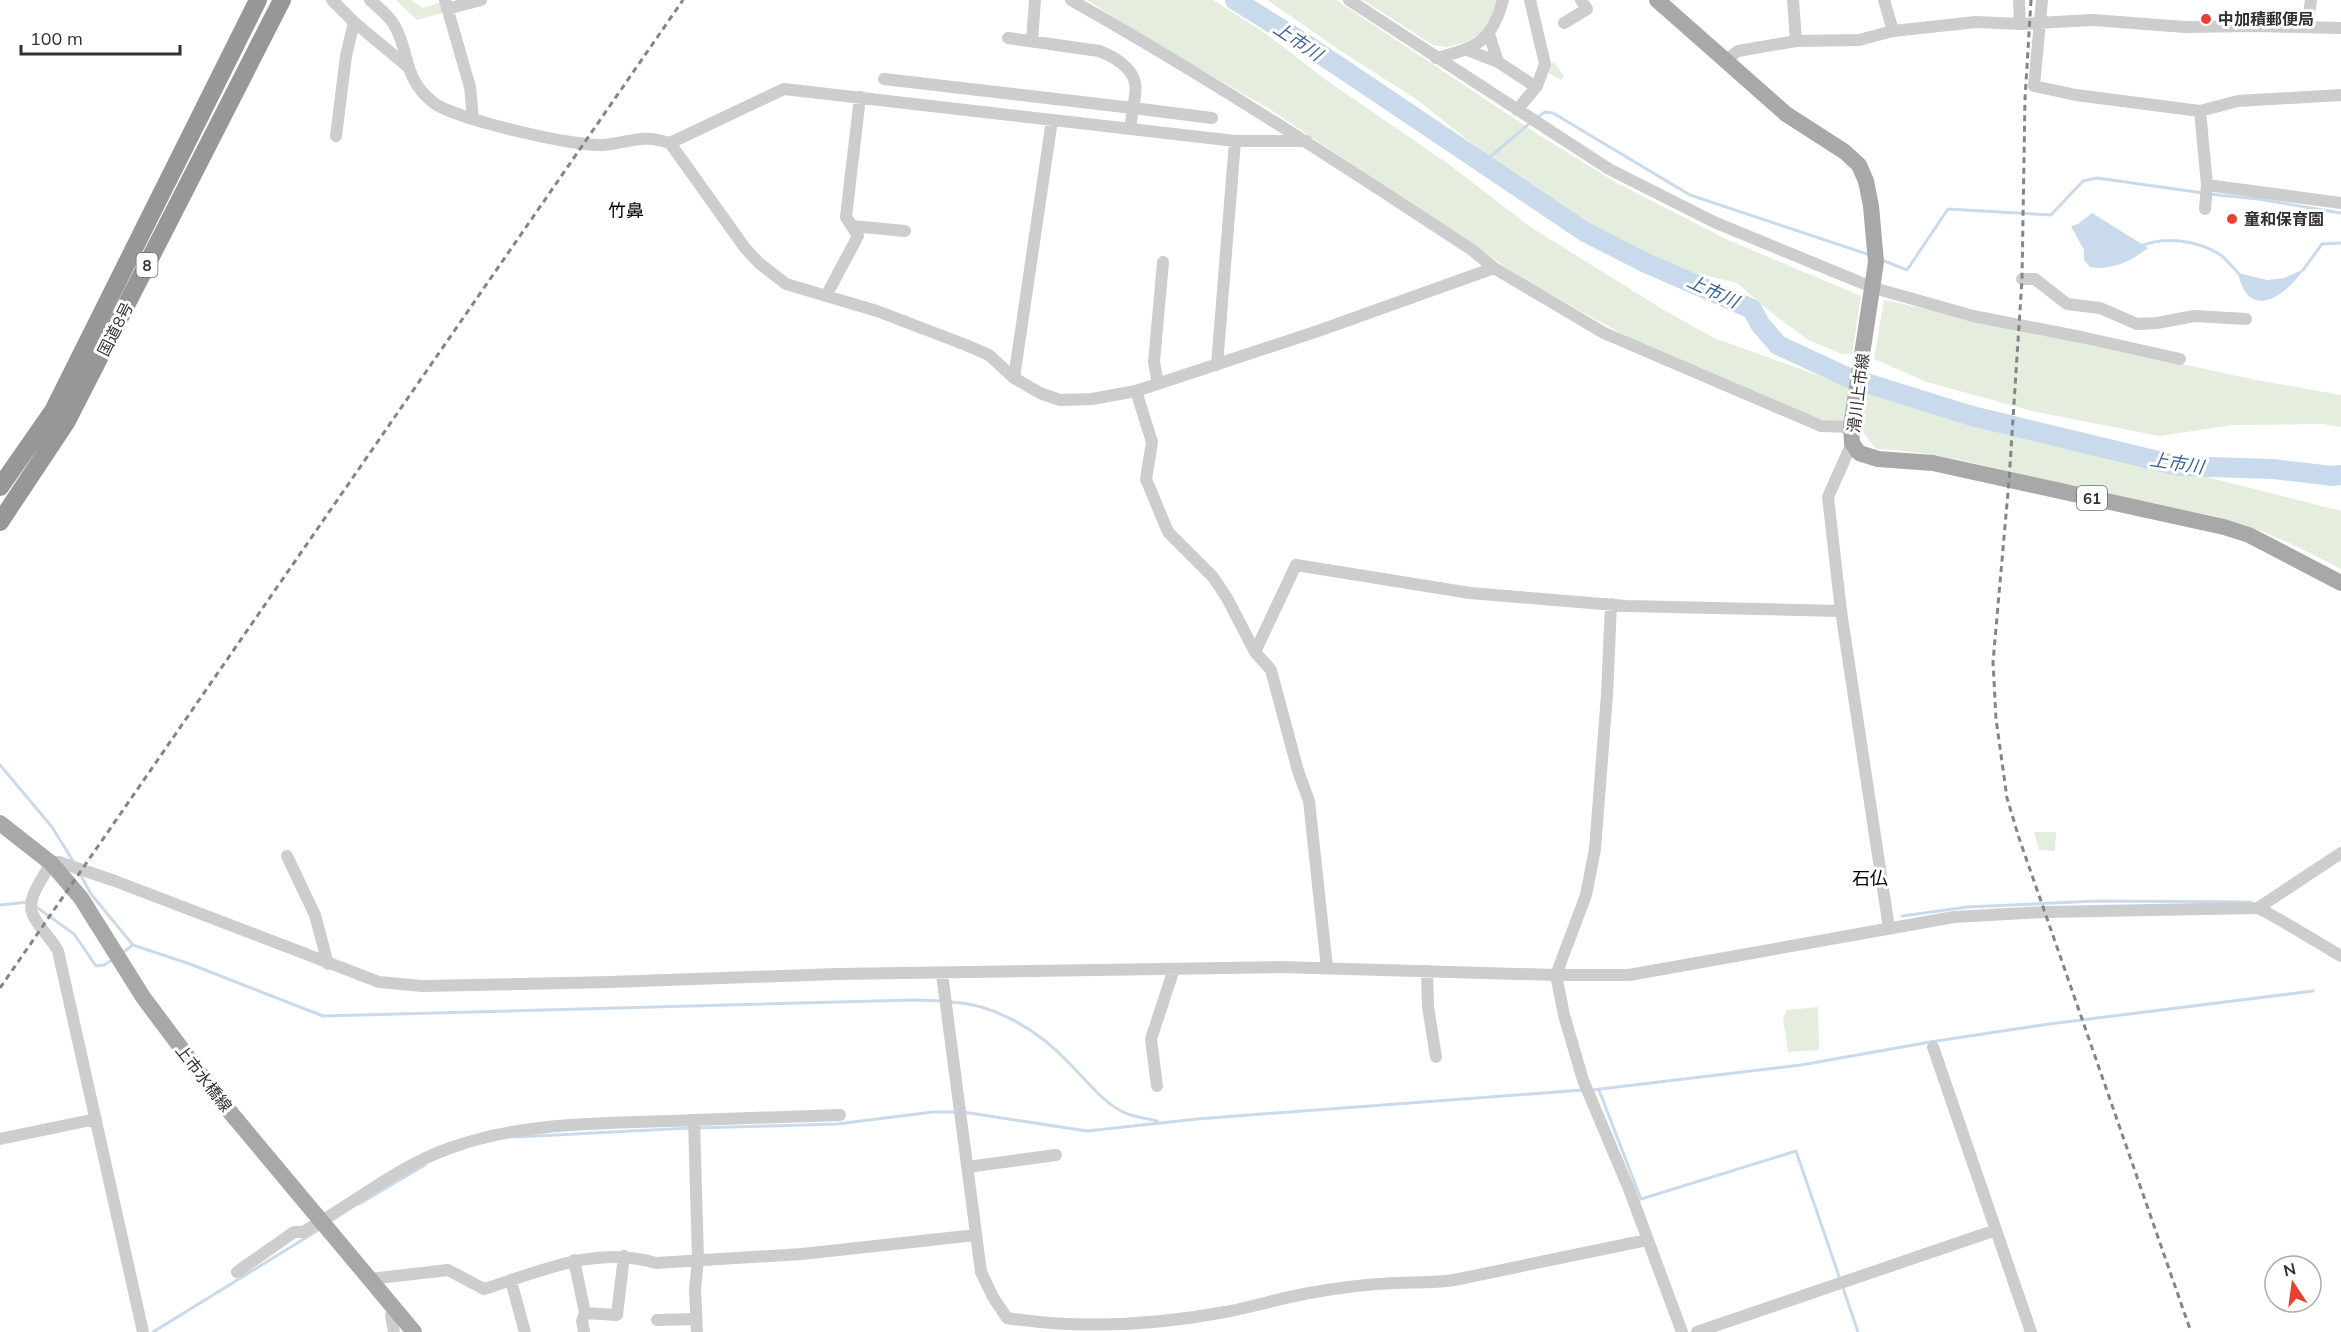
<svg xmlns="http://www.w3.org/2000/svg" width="2341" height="1332" font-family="Mulish,'Noto Sans JP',sans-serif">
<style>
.green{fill:#e4edde}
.water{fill:#cadaed}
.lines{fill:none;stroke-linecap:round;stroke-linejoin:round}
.stream{stroke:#cadaed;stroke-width:3}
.river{stroke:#cadaed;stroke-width:20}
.minor{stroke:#cdcdcd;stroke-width:12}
.major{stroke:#a8a8a8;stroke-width:16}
.highway{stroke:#979797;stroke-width:18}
.rail{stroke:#858585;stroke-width:3;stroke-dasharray:6 4.5;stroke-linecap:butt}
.poi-dot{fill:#ea3f2f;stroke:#fff;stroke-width:2}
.labels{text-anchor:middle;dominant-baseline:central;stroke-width:6;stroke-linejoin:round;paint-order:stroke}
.shield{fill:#fff;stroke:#6e6e6e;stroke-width:1.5}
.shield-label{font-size:15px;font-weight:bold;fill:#303030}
.poi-label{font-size:16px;font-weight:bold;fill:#303030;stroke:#fff;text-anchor:start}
.street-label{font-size:16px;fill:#303030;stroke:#fff}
.water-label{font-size:18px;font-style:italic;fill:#3b6495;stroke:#fff}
.neighbourhood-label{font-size:18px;fill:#000;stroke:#fff}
</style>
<rect width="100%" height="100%" fill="#fff"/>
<path class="green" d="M396 0H411L423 8 442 2 445 12 417 20Z
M1087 0H1213L1265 33 1326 80 1447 163 1532 228 1664 310 1714 338 1848 386 2341 511V569C2305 550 2264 529 2224 519 2180 507 2134 502 2090 492 2017 475 1951 452 1876 449 1857 420 1846 421 1814 419L1631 339 1528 282 1271 110 1130 28Z
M1267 0H1336L1542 137 1617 183 1728 240 1861 296 1852 354H1842L1808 340 1772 313 1737 283 1695 273 1631 263 1547 199 1507 171 1416 99 1344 53Z
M1363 0H1499L1487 30 1464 43 1447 47 1433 45Z
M1554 62 1564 76 1561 80 1547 72 1548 65Z
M1884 300 2256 380 2341 395V427L2323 424 2233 425 2160 436 2036 412 1927 382 1874 359Z
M2034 832H2056L2055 851 2039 850Z
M1818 1007 1819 1050 1788 1052 1783 1018 1787 1010Z"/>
<path class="water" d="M2092 213 2148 248C2131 261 2112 271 2090 267L2084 260V250L2071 226 2078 224Z
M2304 269C2285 298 2248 321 2238 273L2267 280 2284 278Z"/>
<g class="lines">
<path class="stream" d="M1536 118 1545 112 1553 113 1690 195 1870 255
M1482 164 1531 122
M2209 194 2258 199 2341 213
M2141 246C2165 236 2196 240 2219 254 2226 258 2233 268 2239 274
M1882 260 1907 270 1948 209 2051 215 2083 181 2097 178 2203 193
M2303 270 2322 244 2341 243
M0 765 52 827 73 861
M79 872 91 894 133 945 190 964 323 1016 914 1000 943 1001
M0 905 29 902
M35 906 74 934 96 966 104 965 112 960
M1902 916 1967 907 2096 901 2251 902
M122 953 133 945
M950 1002C996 1004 1039 1031 1070 1064 1086 1080 1101 1100 1121 1111 1131 1117 1146 1118 1157 1121
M1592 1090 1801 1065 1930 1042 2049 1024 2313 991
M1599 1090 1641 1199 1796 1151 1840 1279
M963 1112 1087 1131 1197 1119 1583 1090
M697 1128 837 1124 933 1112H956
M517 1137 690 1128
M359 1204 425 1165
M1842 1285 1858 1332
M153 1332 320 1229"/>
<path class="river" d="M1235 0 1310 47 1585 232 1646 263 1752 309 1760 324 1778 345 1847 377 1972 416 2179 466 2273 469 2332 476 2341 475"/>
<path class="minor" d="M332 0 354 22 408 67
M370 0C378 7 387 14 393 23 411 51 401 78 434 103 455 119 575 147 603 145 631 143 640 133 670 143L745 248 759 263 786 284 877 311 966 345 989 355 1014 378 1040 393 1060 400 1092 399 1136 391 1318 331 1494 268
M445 0 470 87 473 118
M1071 0C1209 78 1340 163 1472 250L1494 268 1604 333 1821 426 1851 427
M1349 0 1609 169 1714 222 1874 288 1973 316 2086 338 2180 359
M1793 0 1796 41
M1884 0 1893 31
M2019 0 2020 24
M2042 0 2034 86 2076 95 2200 111 2238 101 2341 95
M447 9 481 0
M1564 23 1587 9 1581 0
M2307 27 2311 0
M1008 38 1099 51C1113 56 1132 67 1135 83 1137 91 1134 101 1133 108L1212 118
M1032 41 1035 0
M1467 50 1498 62 1489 34
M1436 58C1476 48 1492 42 1503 0
M1726 60 1738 51 1796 41 1859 40 1893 31 1976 22 2020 24 2093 20 2185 27 2252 26 2341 28
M1498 62 1536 87
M884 79 1133 108 1130 129
M1517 110 1537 86 1545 64 1530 0
M2200 111 2207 185 2205 209
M336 136 346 56 354 22
M670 143 784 89 1235 141H1307
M2207 185 2341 203
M852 226 905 231
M2022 279H2035L2067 304 2100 308 2137 324 2157 323 2194 316 2246 319
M826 296 858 236 846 217 860 97
M1217 365 1235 141
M1014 378 1052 120
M1158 384 1154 362 1163 262
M1136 391 1152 442 1146 479 1168 532 1213 577 1227 598 1255 652 1271 670 1298 771 1309 801 1327 968
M1852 443 1828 497 1841 611 1889 928
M1611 604 1607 695 1595 849 1586 895 1556 975 1564 1015 1583 1080 1629 1189 1682 1332
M1255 652 1296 565 1470 593 1627 606 1841 611
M287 856 315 915 328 964
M2258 908 2341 853
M1427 971 1428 1007 1436 1057
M942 974 981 1272 993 1297 1007 1318C1078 1329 1155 1325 1225 1312 1253 1307 1281 1298 1309 1293 1337 1288 1367 1284 1395 1283 1415 1282 1434 1283 1454 1280L1647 1240
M1933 1047 2031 1332
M1157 1086 1151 1039 1174 969
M694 1120 840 1115
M0 1139 96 1119
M967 1167 1056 1155
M574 1260 585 1313 582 1321 584 1332
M237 1272 294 1232H303C352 1205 396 1167 450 1148 527 1120 613 1124 694 1120L698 1260 695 1289 697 1332
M370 1279 448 1270 484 1289C542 1271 595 1245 656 1263L802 1254 976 1235
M511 1281 525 1332
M394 1307 391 1316 394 1332
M585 1313 617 1315 624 1256
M657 1320 696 1319
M143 1332 58 951C51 938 39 928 33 915 25 899 44 877 51 863L59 862 115 881 379 982 422 986 610 982 837 974 1280 967 1556 975H1629L1954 917 2044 912 2258 908C2286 922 2313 940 2341 956
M1697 1332 1996 1230"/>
<path class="major" d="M1657 0 1786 114 1845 152 1859 165 1866 181 1871 206 1876 262 1851 427 1852 443 1859 453 1878 459 1933 463 2224 527 2249 535 2341 583
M0 823 51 863 81 898 143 997 220 1100 414 1332"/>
<path class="highway" d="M0 487 53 411 258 0
M0 522 67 421 282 0"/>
<path class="rail" d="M2031 0 2025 99 2022 279 2009 481 1993 662 1996 719 2007 798 2019 838 2191 1332
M0 988 683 0"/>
</g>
<g class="poi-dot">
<circle cx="2206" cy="19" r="6"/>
<circle cx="2232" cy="219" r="6"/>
</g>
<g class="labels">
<g class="shield">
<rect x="136.5" y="253" width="21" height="24" rx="4.5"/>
<rect x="2077" y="486" width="30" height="24" rx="4.5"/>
</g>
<g class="shield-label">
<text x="147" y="265">8</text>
<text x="2092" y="498">61</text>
</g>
<g class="poi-label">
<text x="2218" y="19">中加積郵便局</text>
<text x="2244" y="219">童和保育園</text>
</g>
<g class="street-label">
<text transform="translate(115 329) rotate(-63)">国道8号</text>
<text transform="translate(1858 393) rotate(-83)">滑川上市線</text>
<text transform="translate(204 1078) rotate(52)">上市水橋線</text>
</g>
<g class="water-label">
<text transform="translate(1298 41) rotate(34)">上市川</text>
<text transform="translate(1713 291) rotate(25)">上市川</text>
<text transform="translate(2177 463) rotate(9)">上市川</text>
</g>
<g class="neighbourhood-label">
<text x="626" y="210">竹鼻</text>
<text x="1870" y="878">石仏</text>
</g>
</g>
<g transform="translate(2293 1284) rotate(347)"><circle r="28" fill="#ffffff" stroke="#acacac" stroke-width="1.5"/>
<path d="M0-4.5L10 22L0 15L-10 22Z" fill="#ea3f2f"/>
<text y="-9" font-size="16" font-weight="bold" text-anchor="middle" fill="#303030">N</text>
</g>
<path d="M21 45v9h159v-9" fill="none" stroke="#303030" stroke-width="3"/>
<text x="30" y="45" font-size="18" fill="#303030" stroke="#ffffff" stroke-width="4.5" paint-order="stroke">100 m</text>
</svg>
